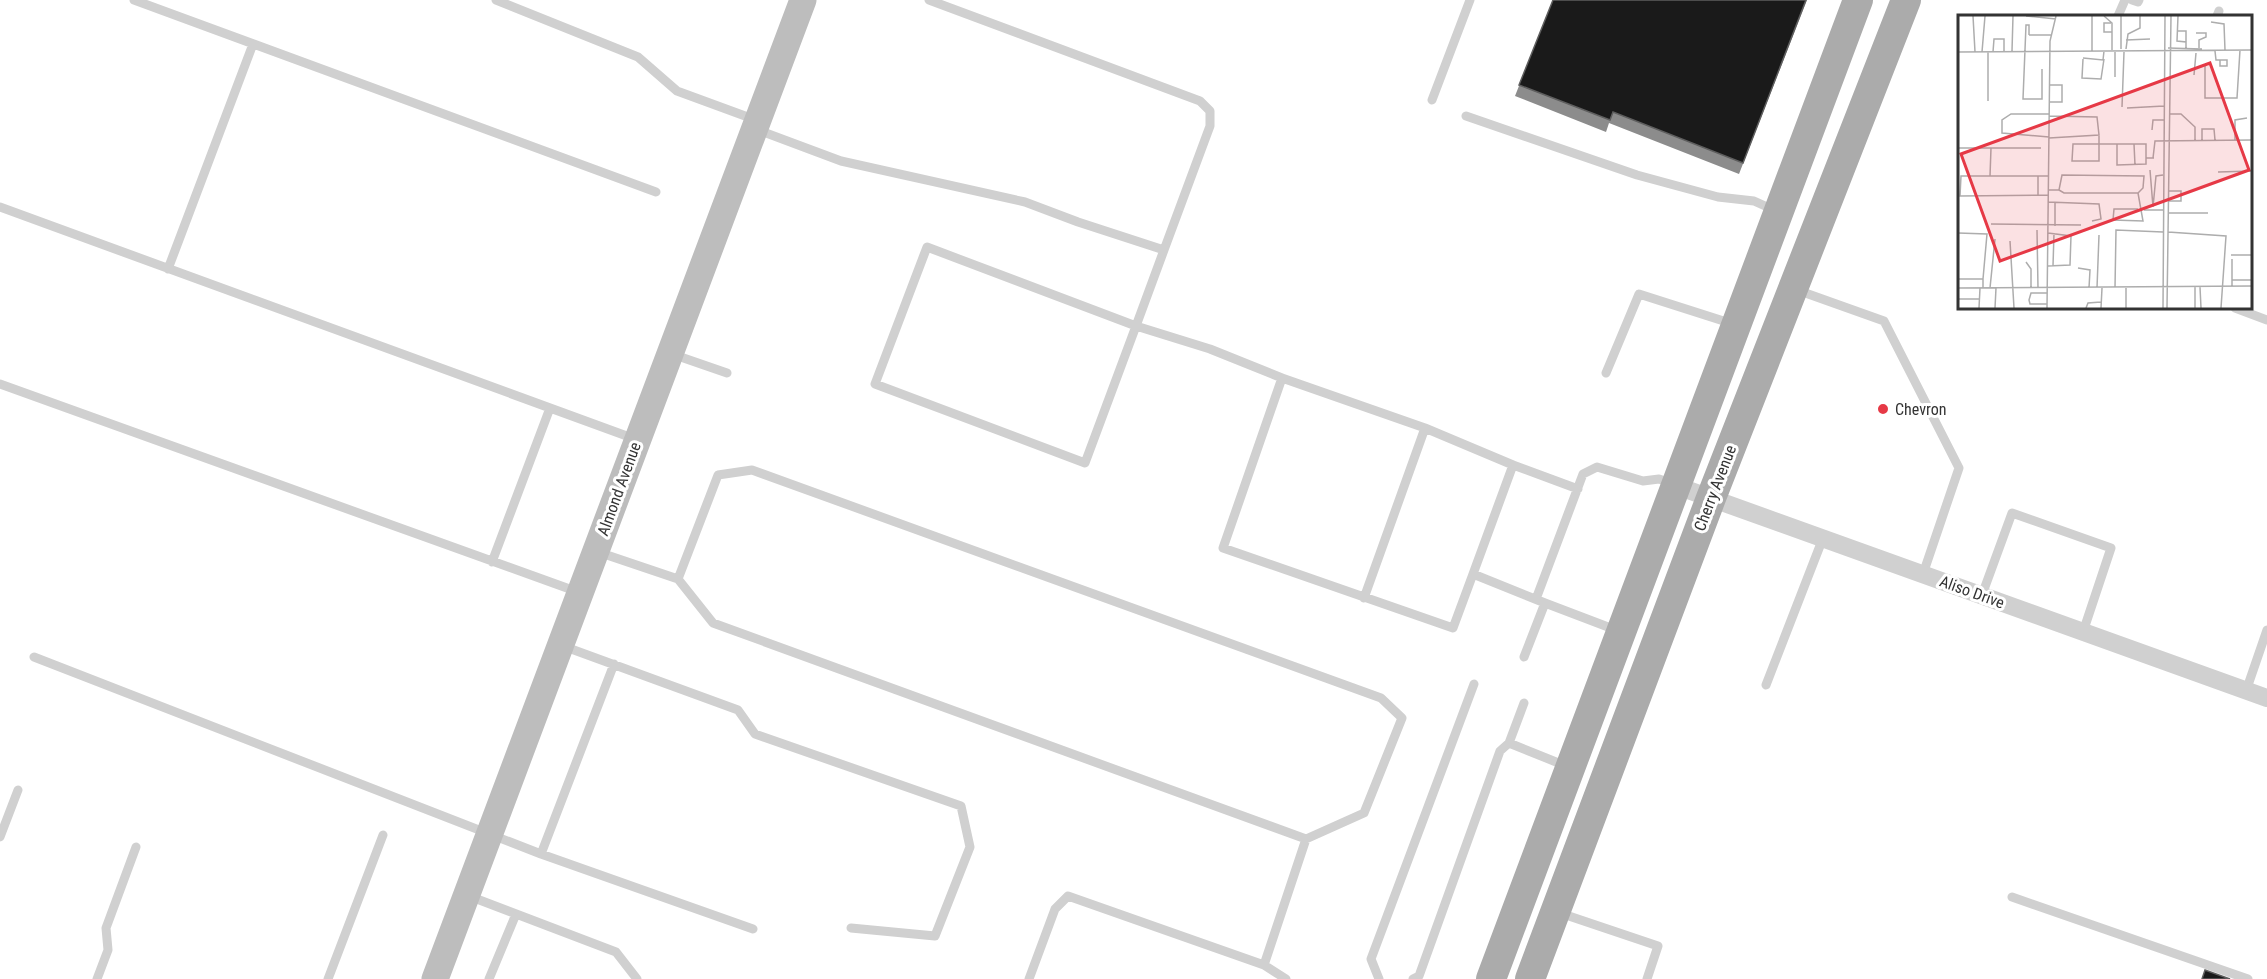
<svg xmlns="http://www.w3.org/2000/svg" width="2267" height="979" font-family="'Roboto Condensed',sans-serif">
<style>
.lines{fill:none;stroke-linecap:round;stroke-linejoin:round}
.lane{stroke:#d0d0d0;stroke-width:9}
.street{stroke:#d0d0d0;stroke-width:18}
.secondary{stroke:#bdbdbd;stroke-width:27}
.primary{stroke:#ababab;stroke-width:30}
.wall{fill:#8c8c8c}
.building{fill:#1a1a1a;stroke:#5f5f5f;stroke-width:1.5}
.poi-dot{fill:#e63946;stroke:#fff;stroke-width:2}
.labels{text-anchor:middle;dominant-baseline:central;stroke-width:6;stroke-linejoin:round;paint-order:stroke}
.poi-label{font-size:16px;fill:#333;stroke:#fff;text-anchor:start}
.street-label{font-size:16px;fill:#333;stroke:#fff}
.inset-road{fill:none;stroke:#adadad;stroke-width:1.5}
.view{fill:#e63946;fill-opacity:0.15;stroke:#e63946;stroke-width:3}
.inset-edge{fill:none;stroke:#333;stroke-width:3}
</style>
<rect width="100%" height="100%" fill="#fff"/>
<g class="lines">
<path class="lane" d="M134 0 656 192
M496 0 638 57 677 91 756 120
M2132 0 2138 2 2139 0
M2118 16 2125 0
M2217 16 2219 11
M1432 100 1470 0
M1466 116 1637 175 1718 197 1754 201 1774 210
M758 130 841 161 1025 202 1078 222 1164 250 1210 126V111L1200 101 929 0
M0 207 635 439
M1164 250 1136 326 927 247 875 384 1085 463 1136 326 1210 349 1282 378
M168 269 253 44
M1797 290 1884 321 1959 468 1923 574
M2235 308 2267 320
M672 354 727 373
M1606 373 1639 294 1733 324
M0 384 578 592
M1513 465 1578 489
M598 552 678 579 718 475 752 470 1381 698 1402 718 1364 813 1306 839 713 623 678 579
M492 562 550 408
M1473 574 1453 628 1223 548 1282 378 1425 428 1513 465 1473 574 1545 603
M1982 595 2012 513 2111 548 2083 632
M1364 598 1425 428
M1536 599 1583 474 1597 467 1643 481 1659 479 1674 484
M563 646 738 710 755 734 961 806 970 847 935 936 851 928
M34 657 541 854 753 929
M1524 657 1545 603 1616 630
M1766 685 1823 538
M2246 691 2267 630
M1509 743 1524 703
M0 837 18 790
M541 854 614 664
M469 896 616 952 637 979
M2012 897 2248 979
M1560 913 1658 946 1647 979
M1264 965 1306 839
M97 979 108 950 106 928 136 847
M328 979 383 835
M489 979 516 914
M1029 979 1055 909 1068 896 1264 965 1286 979
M1379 979 1371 959 1474 684
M1413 979 1419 976 1500 751 1509 743 1566 766"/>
<path class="street" d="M1677 486 2267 698"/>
<path class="secondary" d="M435 979 803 0"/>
<path class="primary" d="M1491 979 1858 0
M1530 979 1711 498 1906 0"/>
</g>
<path class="wall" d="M1553 0H1807L1739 174 1609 123 1606 132 1515 96Z"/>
<path class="building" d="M1553 0H1806L1743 163 1613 112 1610 120 1519 85Z
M2205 970 2230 979H2202Z"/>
<circle class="poi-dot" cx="1883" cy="409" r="6"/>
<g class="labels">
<g class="poi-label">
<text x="1895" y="409">Chevron</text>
</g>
<g class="street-label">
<text transform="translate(1715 488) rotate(-69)">Cherry Avenue</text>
<text transform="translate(619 489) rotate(-70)">Almond Avenue</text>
<text transform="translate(1972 592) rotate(20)">Aliso Drive</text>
</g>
</g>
<g transform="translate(1958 15)">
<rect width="294" height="294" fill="#fff"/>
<path class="inset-road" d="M15 1 17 37M68 1 98 4M134 1V36M146 1 154 8V35M163 1V34M220 1 219 26 228 27V33M253 7 266 9 267 35M153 8H146V17H154M219 16H228V27M238 18H248V22L241 25V33M71 20V10H68L65 84H84V54M71 20H94M168 25 192 24M210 33 244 34M168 34 170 19 182 13V1M54 36 55 1M157 36V62M257 36 258 45H269V51H262V45M0 37 294 35M24 37 27 1M35 37 36 24H46V36M125 43 145 45 146 36M125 44 124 63 143 64 146 44M247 51V83H279L282 35M236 60 238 38M30 86V37M91 87H104V70H92M164 92 166 37M169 93 206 91M212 99H223L237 112V125M194 115 195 105H207M141 120V129H115L114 146H141V129H159M91 122 44 118V105L53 99H91M91 123 141 120 139 102 91 101M244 125V114H256L257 125M277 125V105L289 103M176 129 177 150M0 133H83M188 143V149L159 150V129H188V143H196M195 143 197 126 294 125M192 155 195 192 198 161 205 160M260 157 294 156M32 161 33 133M91 175H101L104 160 186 161 185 173 180 178H106L101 175M210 176H223V186H211M180 178 185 206 155 205 156 194H180M90 180 2 181 3 161H91M80 181V161M90 187 141 189 143 204 134 206M186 195H206M211 198H250M33 209 123 210M97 211V187M79 215 80 273M210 217 268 221 263 293M0 218 29 219 25 264M52 226 56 293M273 240H294M274 244V271M68 247 73 254V273M90 251 112 250 113 221 90 218M95 251 96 218M120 253 132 255 131 273M0 264H25V273M274 265H294M237 272V293M242 272 243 293M0 273 294 271M32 273 37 224M139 273 141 220M157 273 158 215 205 217M0 284H22M89 289H72L71 285 73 278H89M21 293 22 273M37 293 38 273M89 293 92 26 98 1M128 293 130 288 143 287M143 293 144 273M168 293V273M205 293 207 1M209 293 213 1"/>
<path class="view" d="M252 48 291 155 42 246 3 139Z"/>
<rect width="294" height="294" class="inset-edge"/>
</g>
</svg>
